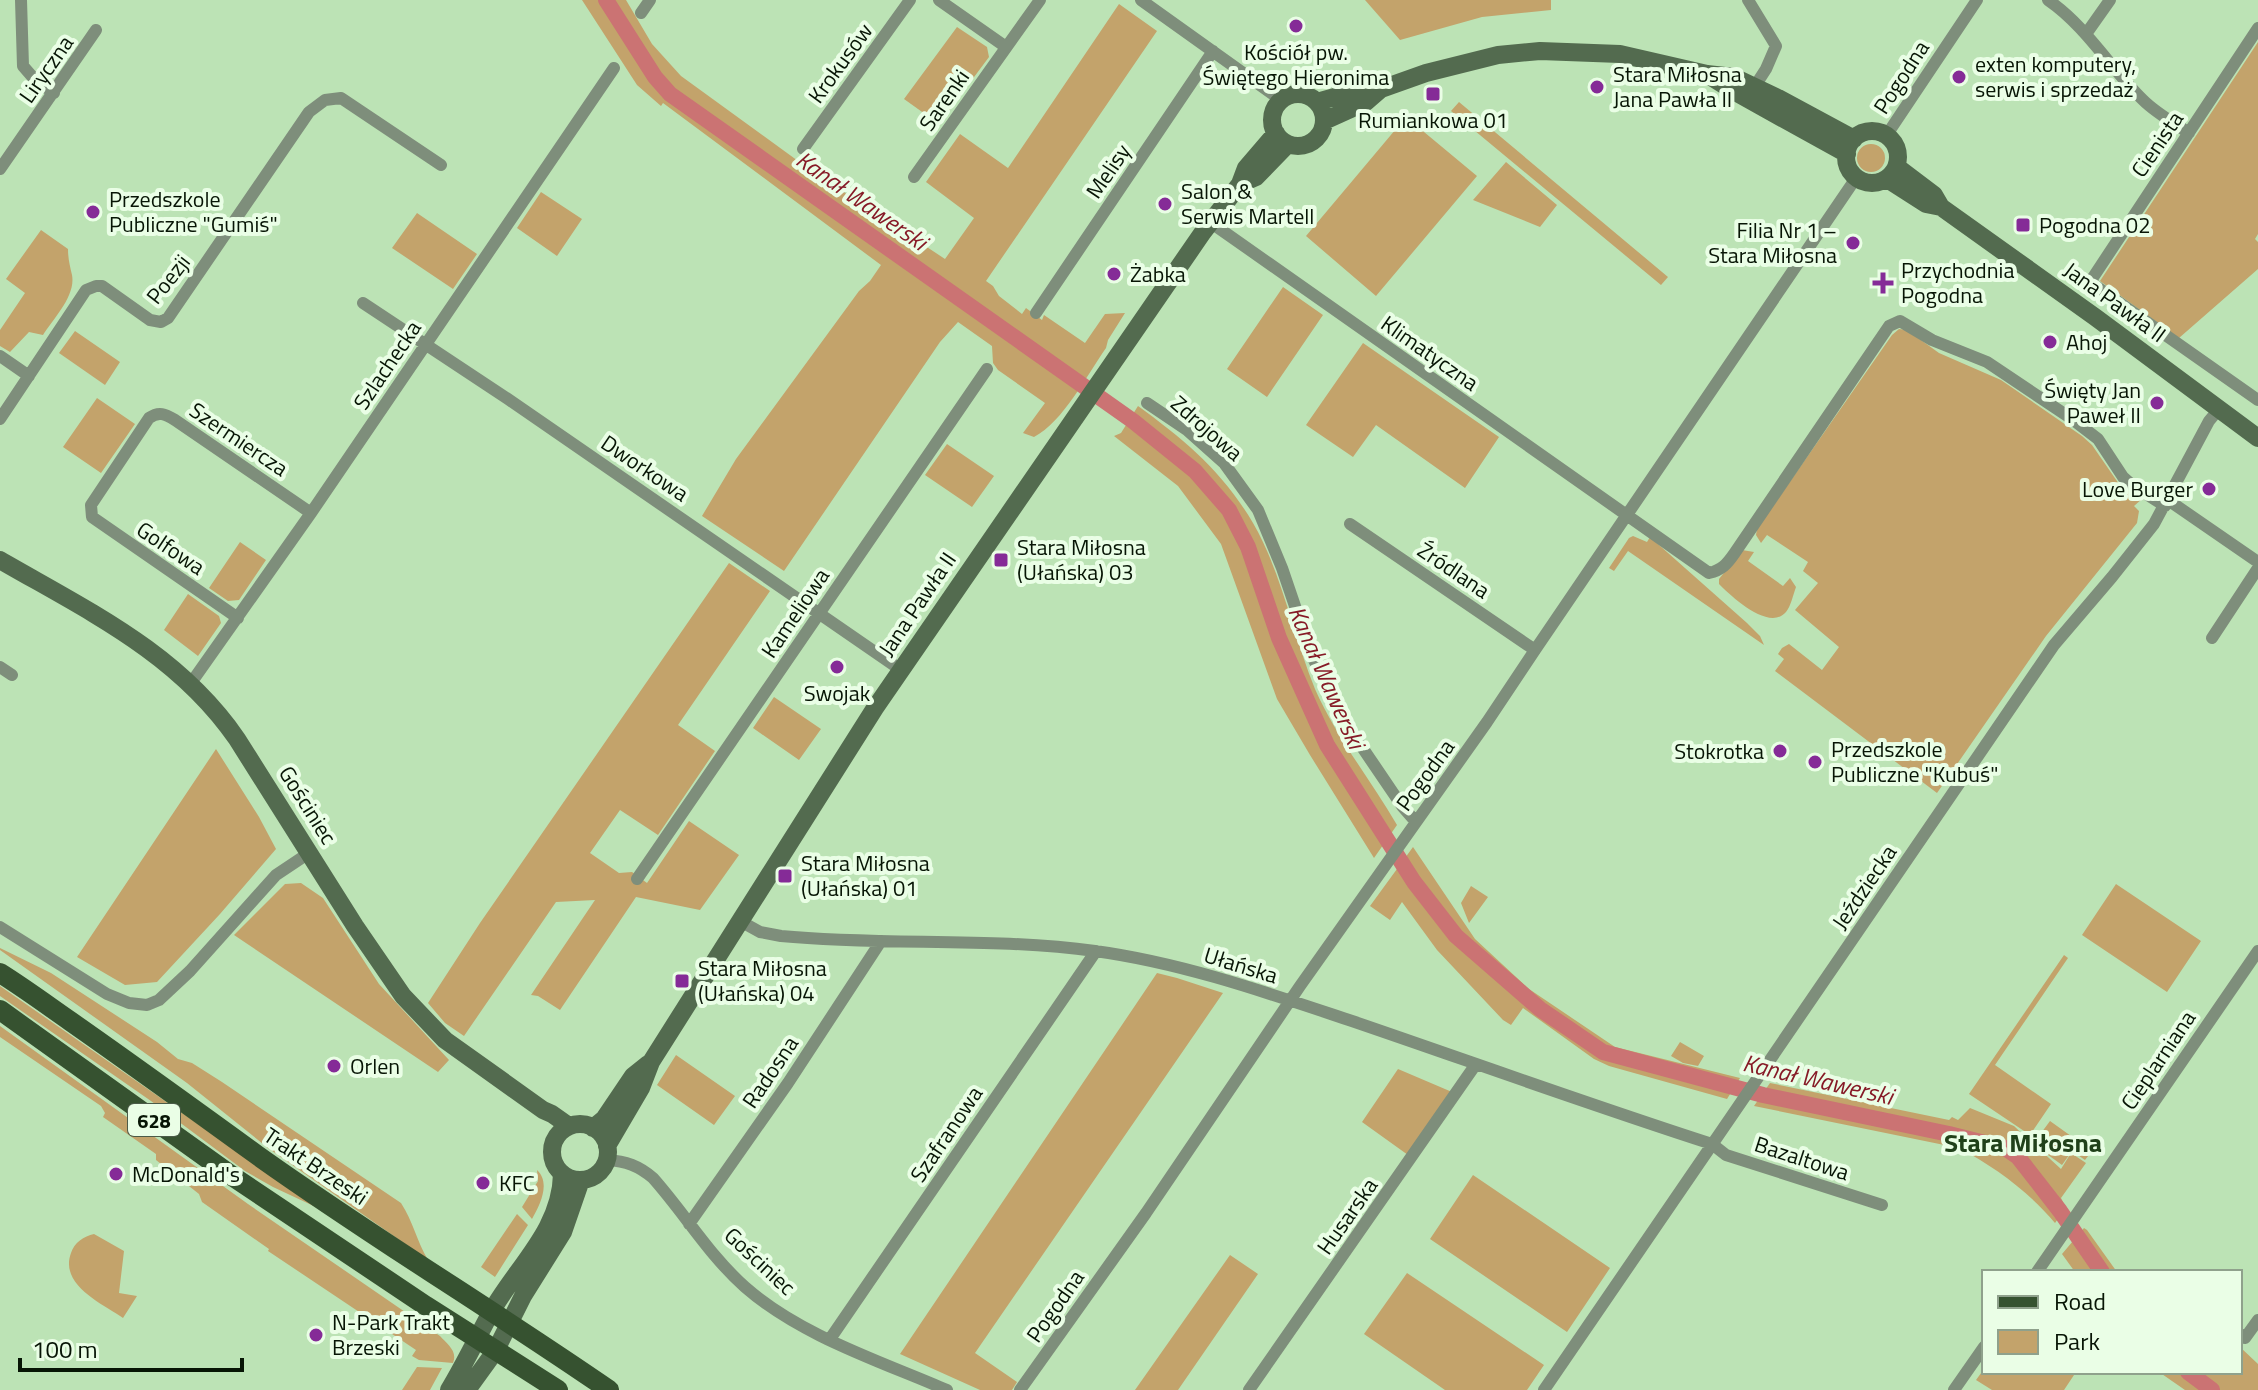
<svg xmlns="http://www.w3.org/2000/svg" width="2258" height="1390" font-family="'Titillium Web',sans-serif">
<style>
.green{fill:#c3a36b}
.lines{fill:none;stroke-linecap:round;stroke-linejoin:round}
.canal{stroke:#cb7373;stroke-width:16}
.street{stroke:#7e8e7b;stroke-width:12}
.secondary{stroke:#536b4f;stroke-width:18}
.primary{stroke:#365230;stroke-width:20}
.poi-dot{fill:#852b97;stroke:#eafee6;stroke-width:3}
.labels{text-anchor:middle;dominant-baseline:central;stroke-width:8;stroke-linejoin:round;paint-order:stroke}
.shield{fill:#eafee6;stroke:#4b5b48;stroke-width:2}
.shield-label{font-size:20px;font-weight:bold;fill:#071505}
.poi-label{font-size:22px;fill:#071505;stroke:#eafee6;text-anchor:start}
.street-label{font-size:22px;fill:#071505;stroke:#eafee6}
.water-label{font-size:24px;font-style:italic;fill:#861b27;stroke:#eafee6}
.quarter-label{font-size:26px;font-weight:bold;fill:#20411a;stroke:#eafee6}
</style>
<rect width="100%" height="100%" fill="#bce3b5"/>
<path class="green" d="M582 0H626L652 44 681 76 809 169 945 259 974 218 926 182 960 134 1008 168 1119 4 1157 31 986 281 993 286 999 296 1022 314 1026 308 1042 320 1044 315 1085 343 1105 314 1125 313 1108 340 1106 348C1087 375 1063 422 1034 437L1023 433 1045 403 998 370 993 363 992 346 958 322 940 342 784 571 702 516 736 459 859 291 870 281 881 265 663 103 661 106 637 85Z
M1365 0H1551V10L1482 17 1400 40Z
M957 27 987 47 989 57 939 124 904 99Z
M2258 42V234L2255 239 2258 242V269L2179 338 2100 281Z
M1459 102 1668 277 1661 285 1451 111Z
M1406 117 1477 176 1376 296 1306 236Z
M1857 158a14 14 0 1 1 28 0a14 14 0 1 1-28 0Z
M1506 162 1557 205 1540 227 1473 200Z
M541 192 582 219 557 256 517 228Z
M417 213 477 254 453 289 392 248Z
M41 230 68 249C68 259 70 266 72 275 76 296 53 319 43 335L29 332 10 352 0 346V330L25 293 6 279Z
M1283 287 1323 315 1267 397 1227 369Z
M1899 329 1907 330 1939 353 2001 380 2082 436 2092 445 2119 484 2142 499 2134 506 2139 511 2137 523 2046 636 1937 793 1775 671 1784 659 1778 654 1782 648 1789 644 1822 670 1839 647 1795 610 1818 583 1803 571 1808 562 1767 535 1761 543 1756 535 1757 529 1892 335Z
M75 331 120 362 105 385 59 353Z
M1363 343 1499 437 1465 488 1376 425 1353 457 1306 425Z
M97 398 135 424 101 473 63 447Z
M1138 406C1185 440 1223 472 1253 523 1282 573 1293 635 1315 689 1336 737 1371 780 1397 825L1374 858 1310 755 1277 699 1221 544 1178 486 1114 436 1121 433Z
M947 444 994 476 972 507 925 475Z
M1633 536 1647 542 1650 537 1747 623 1760 636 1764 645 1628 551 1614 571 1609 568 1629 538Z
M240 542 266 560 239 600 228 601 209 588Z
M1742 550 1754 552 1748 561 1783 586 1790 578 1796 587C1793 595 1791 606 1786 612 1769 632 1731 596 1719 584V579Z
M729 563 770 591 678 725 715 751 658 835 620 810 590 853 619 873 632 872 647 883 689 821 739 855 700 910 636 897 560 1010 538 996 531 995 595 900 556 902 464 1036 445 1023 428 1003 480 923Z
M188 594 219 616 221 623 198 656 164 630Z
M774 697 821 729 799 760 753 728Z
M216 749 259 817 276 849 220 914 157 982 125 985 77 957Z
M1413 847 1475 939 1529 989 1615 1047 1740 1078 1727 1099 1609 1066 1594 1059 1523 1008 1511 1025 1503 1020 1437 950 1402 902 1390 920 1370 906Z
M301 883 323 898 379 984 449 1060 438 1072 234 935 285 884Z
M2116 884 2201 941 2167 992 2082 935Z
M1471 886 1488 897 1469 923 1461 903Z
M0 948 51 973 157 1042 178 1059 192 1063 222 1082 401 1203C413 1221 417 1242 428 1260L268 1148 187 1083 0 950Z
M2064 955 2068 958 1995 1065 2051 1104 2030 1135 1969 1094Z
M1157 973 1177 978 1223 993 975 1353 1017 1382 1012 1390H980L900 1354Z
M0 986 320 1209 273 1187 245 1171 151 1101 0 996Z
M0 1026 248 1204 440 1336C447 1344 458 1351 453 1363L419 1360 412 1356 416 1350 268 1251 269 1249 202 1202 199 1194 156 1160V1154L103 1117 105 1113 101 1106 0 1037Z
M1680 1042 1704 1056 1698 1066 1683 1063 1671 1056Z
M676 1055 735 1096 714 1125 657 1085Z
M1398 1069 1452 1092 1408 1155 1362 1122Z
M1770 1083 1949 1120 1952 1117 1958 1120 1970 1108 2014 1126 2033 1144 2050 1121 2092 1151 2085 1160 2072 1151 2062 1165 2037 1147 2061 1169 2071 1153 2086 1163 2061 1198 2066 1208 2055 1223C2029 1192 1995 1167 1959 1148L1754 1106Z
M537 1170C551 1183 540 1205 532 1219L522 1207 538 1181Z
M1473 1175 1610 1268 1567 1332 1430 1239Z
M517 1214 528 1225 495 1277 481 1267Z
M2084 1228 2087 1230 2117 1272H2075L2062 1254Z
M94 1234 124 1251 119 1293 137 1296 123 1318C103 1304 59 1285 71 1253 74 1243 84 1236 94 1234Z
M1230 1255 1258 1274 1178 1390H1135Z
M1407 1273 1544 1365 1527 1390H1445L1364 1334Z
M2240 1347 2258 1364V1390H2185L2159 1372H2240Z
M417 1367 442 1368 430 1390H402Z
M1984 1369V1372H2076L2064 1390H1992L1976 1380Z"/>
<g class="lines">
<path class="canal" d="M606 0 655 77 670 94 1133 421 1195 471 1229 510 1248 547 1279 638 1327 745 1414 882 1456 936 1540 1009 1603 1052 1763 1095 1949 1134 2005 1148 2018 1157 2060 1211 2102 1272
M2188 1372 2212 1390"/>
<path class="street" d="M21 0 23 66 36 81 54 93
M939 0 1006 47
M1141 0 1281 100
M1748 0 1776 46 1766 69 1755 86
M2048 0C2086 26 2110 68 2143 100 2156 113 2174 123 2189 133
M641 13 650 0
M2258 28 2090 282 2258 400
M2086 34 2110 0
M1886 136 1977 0
M803 149 910 0
M0 169 96 30
M914 177 1040 0
M1210 222 1709 573C1722 570 1727 564 1734 554L1889 326 1900 321 1932 340 1987 362 2072 419 2098 439 2123 477 2132 485 2165 506
M363 303 508 399 901 670
M1036 313 1213 51
M0 356 29 376
M1147 403 1187 430 1224 463 1258 510 1282 568 1312 656 1345 722 1402 806 1416 822
M0 419 86 290 96 286H102L150 320 161 322 168 318 309 112 325 100 341 98 441 165
M2168 500 2258 562
M1350 524 1535 650
M238 618 92 517 91 505 149 418C159 411 165 414 175 420L311 513
M2212 638 2258 568
M0 667 12 675
M191 683 311 513 614 68
M637 879 987 369
M740 921 760 932 781 936C886 946 991 937 1095 951 1183 963 1268 993 1352 1021 1472 1062 1591 1105 1712 1144L1726 1155 1882 1205
M0 927 107 994 129 1003 147 1005 159 1000 190 971 276 875 309 853
M607 1160C626 1161 639 1166 653 1178 685 1214 709 1255 745 1287 801 1336 880 1361 947 1390
M689 1224 788 1083 881 941
M2037 1272 2258 951
M2240 1334 2245 1338 2258 1320
M830 1339 1096 951
M1020 1390 1146 1213 1300 986 1487 722 1535 650 1856 178
M1249 1390 1476 1064
M1544 1390 2054 645 2112 577 2154 524 2209 421 2219 409
M1954 1390 1984 1347"/>
<path class="secondary" d="M1713 78 1737 93 1847 154
M1272 120a26 26 0 1 1 52 0a26 26 0 1 1-52 0Z
M1317 102 1360 90 1381 89 1426 73 1498 55 1540 51 1620 54 1707 74 1734 77 1778 98 1854 139
M1324 121 1366 102 1381 89
M1846 157a26 26 0 1 1 52 0a26 26 0 1 1-52 0Z
M1897 167 1934 195 1941 207
M1887 179 1926 204 1941 207 2095 317 2258 438
M1240 184 1256 177 1288 144
M0 560C88 611 178 653 237 739L355 926 403 996 445 1040 543 1110 552 1114 569 1126
M552 1152a28 28 0 1 1 56 0a28 28 0 1 1-56 0Z
M593 1128 604 1119 633 1076 648 1064
M607 1146 641 1088 651 1062 875 708 1203 232 1240 184 1246 168 1276 133
M449 1390C464 1365 476 1340 490 1314 515 1268 561 1231 562 1174
M467 1390 496 1350 523 1296 563 1232 581 1180"/>
<path class="primary" d="M0 973C24 988 47 1005 70 1021 133 1065 195 1110 257 1155 372 1237 493 1310 609 1390
M0 1010 232 1176 426 1306 558 1390"/>
</g>
<g class="poi-dot">
<circle cx="1296" cy="26" r="8"/>
<circle cx="1959" cy="77" r="8"/>
<circle cx="1597" cy="87" r="8"/>
<rect x="1425" y="86" width="16" height="16" rx="4"/>
<circle cx="1165" cy="204" r="8"/>
<circle cx="93" cy="212" r="8"/>
<rect x="2015" y="217" width="16" height="16" rx="4"/>
<circle cx="1853" cy="243" r="8"/>
<circle cx="1114" cy="274" r="8"/>
<path d="M1879 271h8v8h8v8h-8v8h-8v-8h-8v-8h8z"/>
<circle cx="2050" cy="342" r="8"/>
<circle cx="2157" cy="403" r="8"/>
<circle cx="2209" cy="489" r="8"/>
<rect x="993" y="552" width="16" height="16" rx="4"/>
<circle cx="837" cy="667" r="8"/>
<circle cx="1780" cy="751" r="8"/>
<circle cx="1815" cy="762" r="8"/>
<rect x="777" y="868" width="16" height="16" rx="4"/>
<rect x="674" y="973" width="16" height="16" rx="4"/>
<circle cx="334" cy="1066" r="8"/>
<circle cx="116" cy="1174" r="8"/>
<circle cx="483" cy="1183" r="8"/>
<circle cx="316" cy="1335" r="8"/>
</g>
<g class="labels">
<rect class="shield" x="128" y="1104" width="52" height="32" rx="6"/>
<g class="shield-label">
<text x="154" y="1120">628</text>
</g>
<g class="poi-label">
<text x="1296" y="52" text-anchor="middle">Kościół pw.<tspan x="1296" dy="25">Świętego Hieronima</tspan></text>
<text x="1975" y="64">exten komputery,<tspan x="1975" dy="25">serwis i sprzedaż</tspan></text>
<text x="1613" y="74">Stara Miłosna<tspan x="1613" dy="25">Jana Pawła II</tspan></text>
<text x="1433" y="120" text-anchor="middle">Rumiankowa 01</text>
<text x="1181" y="191">Salon &amp;<tspan x="1181" dy="25">Serwis Martell</tspan></text>
<text x="109" y="199">Przedszkole<tspan x="109" dy="25">Publiczne "Gumiś"</tspan></text>
<text x="2039" y="225">Pogodna 02</text>
<text x="1837" y="230" text-anchor="end">Filia Nr 1 –<tspan x="1837" dy="25">Stara Miłosna</tspan></text>
<text x="1901" y="270">Przychodnia<tspan x="1901" dy="25">Pogodna</tspan></text>
<text x="1130" y="274">Żabka</text>
<text x="2066" y="342">Ahoj</text>
<text x="2141" y="390" text-anchor="end">Święty Jan<tspan x="2141" dy="25">Paweł II</tspan></text>
<text x="2193" y="489" text-anchor="end">Love Burger</text>
<text x="1017" y="547">Stara Miłosna<tspan x="1017" dy="25">(Ułańska) 03</tspan></text>
<text x="837" y="693" text-anchor="middle">Swojak</text>
<text x="1831" y="749">Przedszkole<tspan x="1831" dy="25">Publiczne "Kubuś"</tspan></text>
<text x="1764" y="751" text-anchor="end">Stokrotka</text>
<text x="801" y="863">Stara Miłosna<tspan x="801" dy="25">(Ułańska) 01</tspan></text>
<text x="698" y="968">Stara Miłosna<tspan x="698" dy="25">(Ułańska) 04</tspan></text>
<text x="350" y="1066">Orlen</text>
<text x="132" y="1174">McDonald's</text>
<text x="499" y="1183">KFC</text>
<text x="332" y="1322">N-Park Trakt<tspan x="332" dy="25">Brzeski</tspan></text>
</g>
<g class="street-label">
<text transform="translate(840 63) rotate(-54)">Krokusów</text>
<text transform="translate(46 69) rotate(-55)">Liryczna</text>
<text transform="translate(1901 77) rotate(-57)">Pogodna</text>
<text transform="translate(944 100) rotate(-55)">Sarenki</text>
<text transform="translate(2157 144) rotate(-56)">Cienista</text>
<text transform="translate(1108 171) rotate(-56)">Melisy</text>
<text transform="translate(168 279) rotate(-52)">Poezji</text>
<text transform="translate(2115 302) rotate(36)">Jana Pawła II</text>
<text transform="translate(1430 353) rotate(35)">Klimatyczna</text>
<text transform="translate(387 365) rotate(-56)">Szlachecka</text>
<text transform="translate(1207 428) rotate(41)">Zdrojowa</text>
<text transform="translate(239 439) rotate(34)">Szermiercza</text>
<text transform="translate(645 468) rotate(34)">Dworkowa</text>
<text transform="translate(171 548) rotate(34)">Golfowa</text>
<text transform="translate(1454 570) rotate(34)">Źródlana</text>
<text transform="translate(917 604) rotate(-56)">Jana Pawła II</text>
<text transform="translate(795 613) rotate(-56)">Kameliowa</text>
<text transform="translate(1425 775) rotate(-54)">Pogodna</text>
<text transform="translate(308 805) rotate(58)">Gościniec</text>
<text transform="translate(1864 887) rotate(-56)">Jeździecka</text>
<text transform="translate(1241 965) rotate(17)">Ułańska</text>
<text transform="translate(2158 1060) rotate(-56)">Cieplarniana</text>
<text transform="translate(770 1072) rotate(-56)">Radosna</text>
<text transform="translate(946 1134) rotate(-56)">Szafranowa</text>
<text transform="translate(1802 1158) rotate(18)">Bazaltowa</text>
<text transform="translate(316 1166) rotate(34)">Trakt Brzeski</text>
<text transform="translate(1347 1216) rotate(-55)">Husarska</text>
<text transform="translate(760 1261) rotate(43)">Gościniec</text>
<text transform="translate(1055 1306) rotate(-55)">Pogodna</text>
</g>
<g class="water-label">
<text transform="translate(862 200) rotate(35)">Kanał Wawerski</text>
<text transform="translate(1327 677) rotate(66)">Kanał Wawerski</text>
<text transform="translate(1818 1079) rotate(13)">Kanał Wawerski</text>
</g>
<g class="quarter-label">
<text x="2023" y="1142">Stara Miłosna</text>
</g>
</g>
<rect x="1982" y="1270" width="260" height="104" fill="#eafee6" stroke="#8fa18c" stroke-width="2"/>
<rect x="1998" y="1296" width="40" height="12" fill="#365230" stroke="#8fa18c" stroke-width="2"/>
<text x="2054" y="1310" font-size="24" fill="#071505">Road</text>
<rect x="1998" y="1330" width="40" height="24" fill="#c3a36b" stroke="#8fa18c" stroke-width="2"/>
<text x="2054" y="1350" font-size="24" fill="#071505">Park</text>
<path d="M20 1358v12h222v-12" fill="none" stroke="#071505" stroke-width="4"/>
<text x="32" y="1358" font-size="24" fill="#071505" stroke="#eafee6" stroke-width="6" paint-order="stroke">100 m</text>
</svg>
